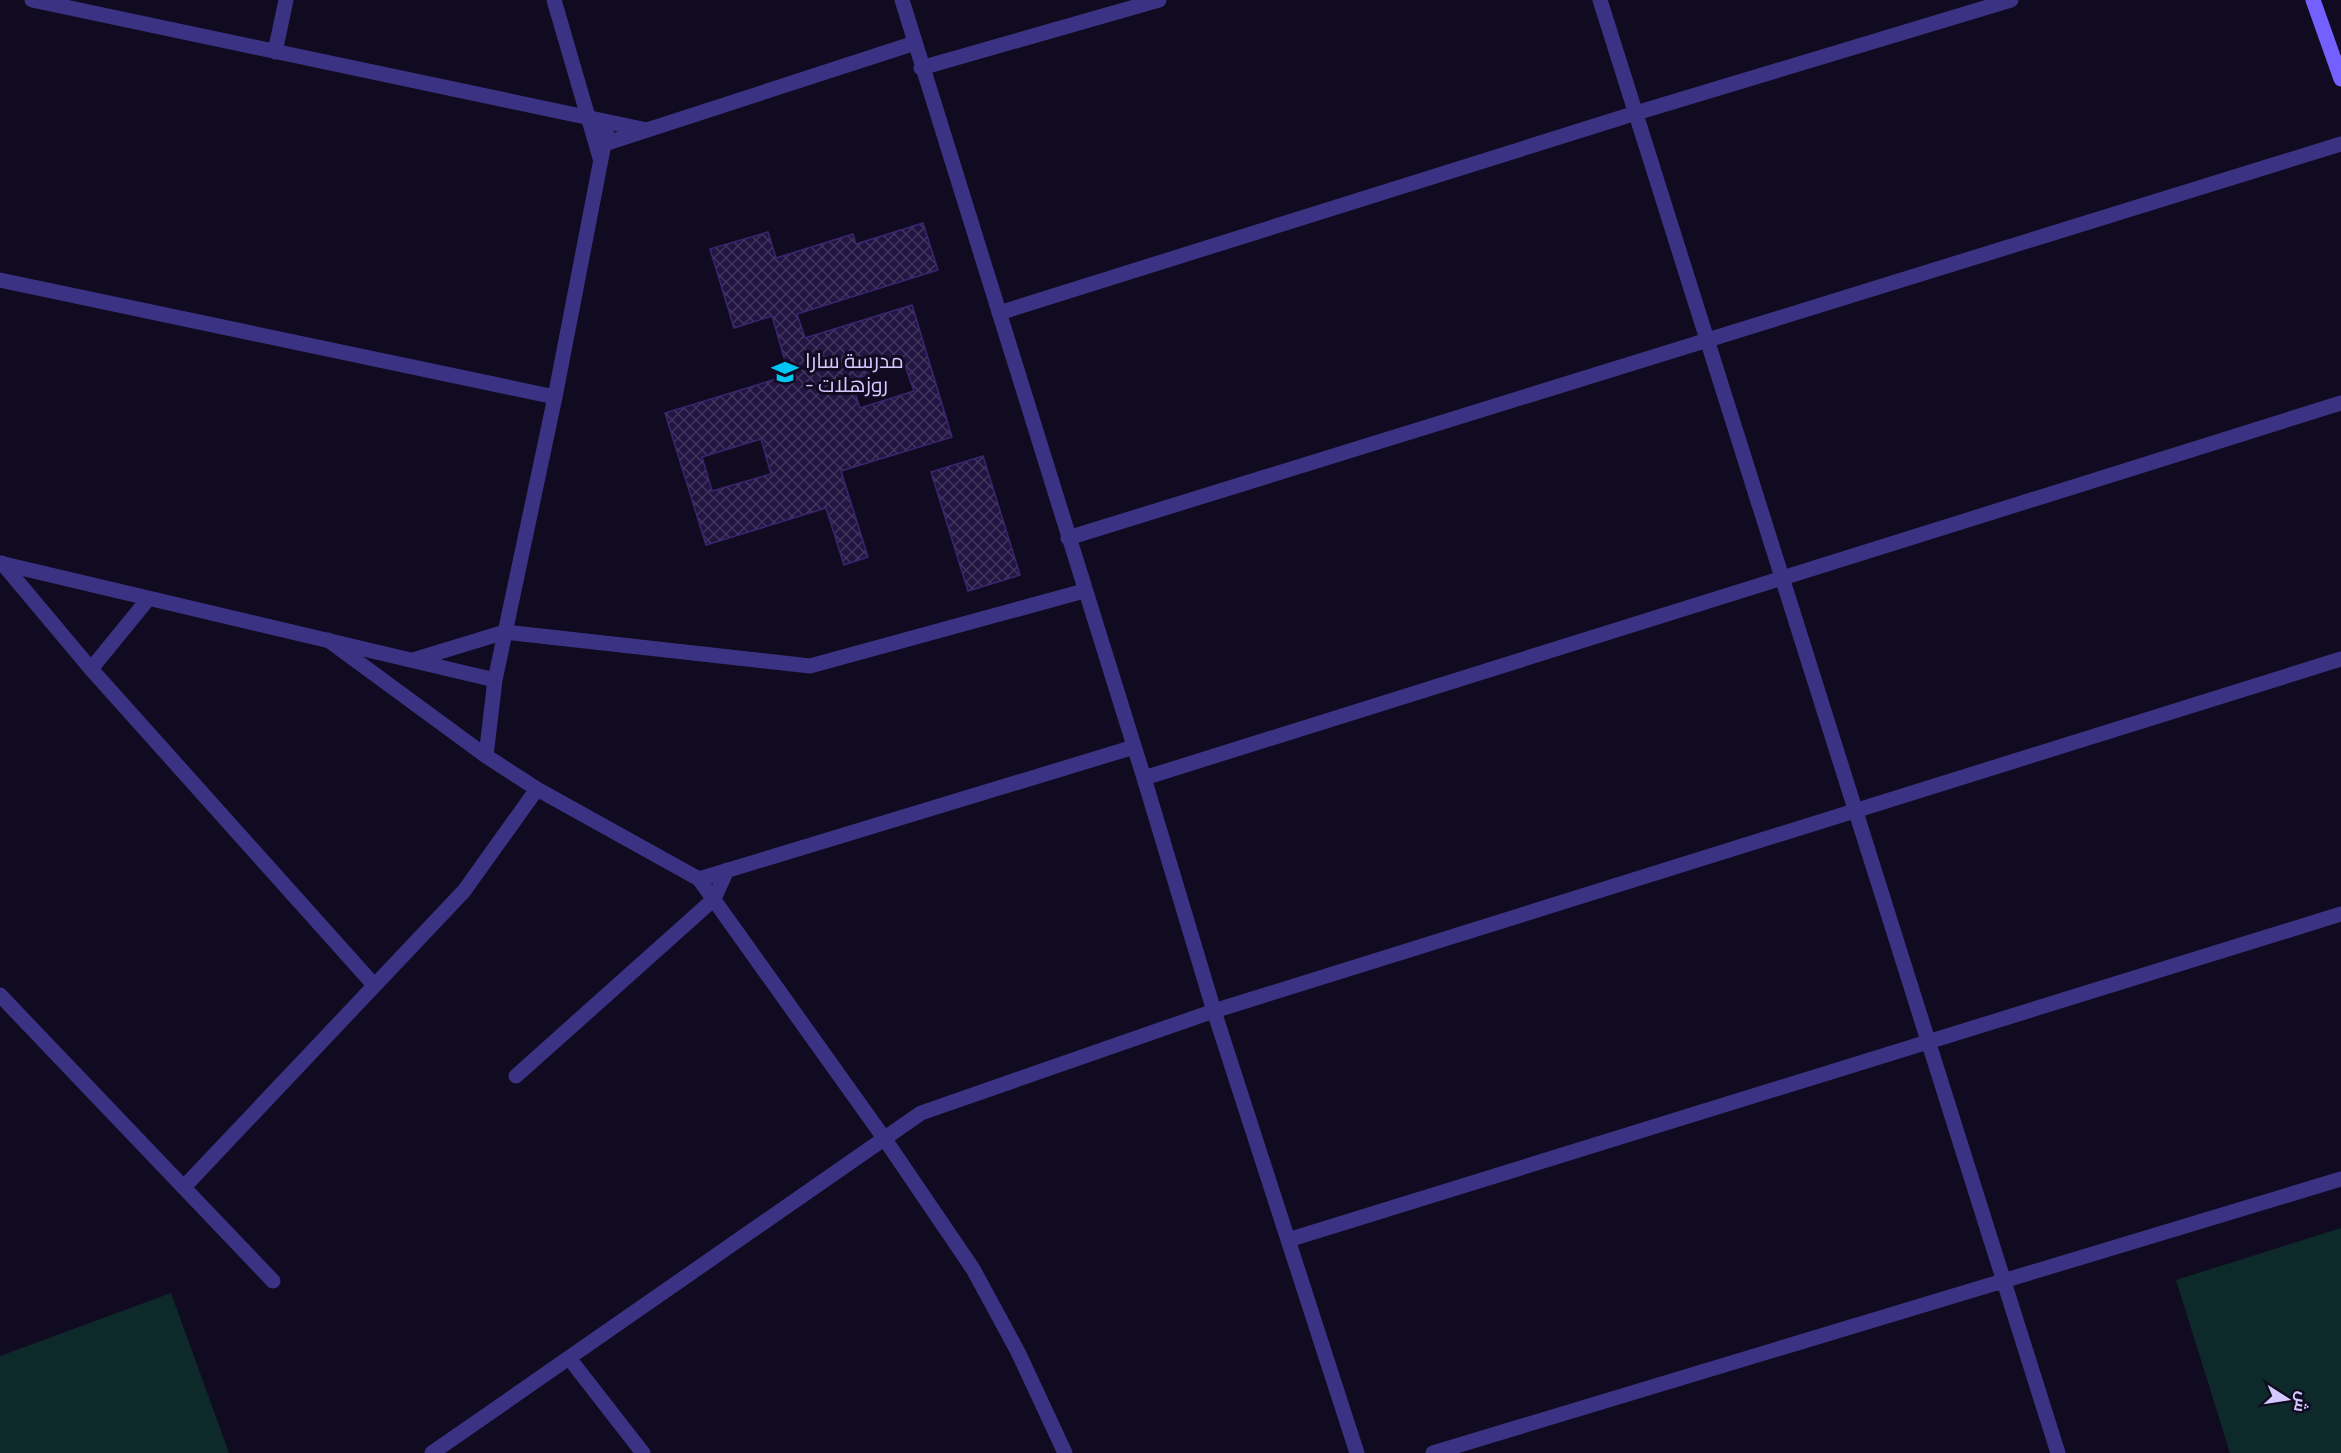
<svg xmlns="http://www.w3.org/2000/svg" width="2341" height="1453" font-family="Manrope,Cairo,sans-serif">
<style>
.green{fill:#0d292a}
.building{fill:url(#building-cross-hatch);stroke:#3b2570;stroke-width:1.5;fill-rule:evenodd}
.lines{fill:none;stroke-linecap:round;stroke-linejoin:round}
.street{stroke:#3c3283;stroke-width:15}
.secondary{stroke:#7360ff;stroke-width:15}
.labels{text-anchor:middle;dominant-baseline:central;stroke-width:6;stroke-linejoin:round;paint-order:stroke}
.poi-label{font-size:21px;fill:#d4c9ff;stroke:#100b20;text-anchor:start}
</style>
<defs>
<pattern id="building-cross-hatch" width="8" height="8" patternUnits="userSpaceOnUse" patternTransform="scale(1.5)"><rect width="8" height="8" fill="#221542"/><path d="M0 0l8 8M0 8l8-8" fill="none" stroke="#41365e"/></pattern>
</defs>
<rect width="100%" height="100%" fill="#100b20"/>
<path class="green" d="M2341 1228V1453H2230L2176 1280Z
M171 1293 229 1453H0V1356Z"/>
<path class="building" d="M923 223 938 270 797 314 805 338 912 305 952 437 841 471 868 557 844 565 826 508 706 545 665 413 789 375 772 316 734 328 710 249 768 232 776 258 853 234 856 244ZM904 363 914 391 860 408 851 380ZM761 439 771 474 712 491 702 457Z
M983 456 1020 575 968 591 931 472Z"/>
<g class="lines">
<path class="street" d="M32 0 647 130
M554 0 600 158
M902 0 1144 778 1214 1011 1357 1453
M1600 0 2058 1453
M275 52 286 0
M921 68 1159 0
M604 144 915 43
M0 280 555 397
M999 313 1636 113 2011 0
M1068 538 2341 144
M0 563 495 680
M2 563 91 669 374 985
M328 640 486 756 537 789 699 879 884 1138 973 1269 1018 1352 1065 1453
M413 660 505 632 810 666 1084 591
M91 669 149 598
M486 756 495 680 555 397 608 123
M1144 778 2341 403
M699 879 1134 747
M0 995 273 1281
M516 1076 714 899 727 870
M184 1187 464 891 537 789
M1288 1240 2341 914
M569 1358 643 1453
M432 1453 921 1113 1214 1011 2341 659
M1433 1453 2341 1179"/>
<path class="secondary" d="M2313 0 2341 79"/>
</g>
<defs>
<g id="school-bare" transform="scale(2.07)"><path d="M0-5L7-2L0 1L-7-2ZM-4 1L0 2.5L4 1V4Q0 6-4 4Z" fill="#00c6f4" stroke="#100b20" stroke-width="2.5" paint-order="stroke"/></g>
</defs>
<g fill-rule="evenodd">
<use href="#school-bare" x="785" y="372"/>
</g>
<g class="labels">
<g class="poi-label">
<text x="805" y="360">مدرسة سارا<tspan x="805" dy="24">- روزهلات</tspan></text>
</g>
</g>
<g transform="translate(2287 1399) rotate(102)" stroke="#100b20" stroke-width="4.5" paint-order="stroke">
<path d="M0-4.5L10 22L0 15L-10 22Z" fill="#d4c9ff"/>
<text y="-9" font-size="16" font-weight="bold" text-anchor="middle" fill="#d4c9ff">ش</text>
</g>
</svg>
